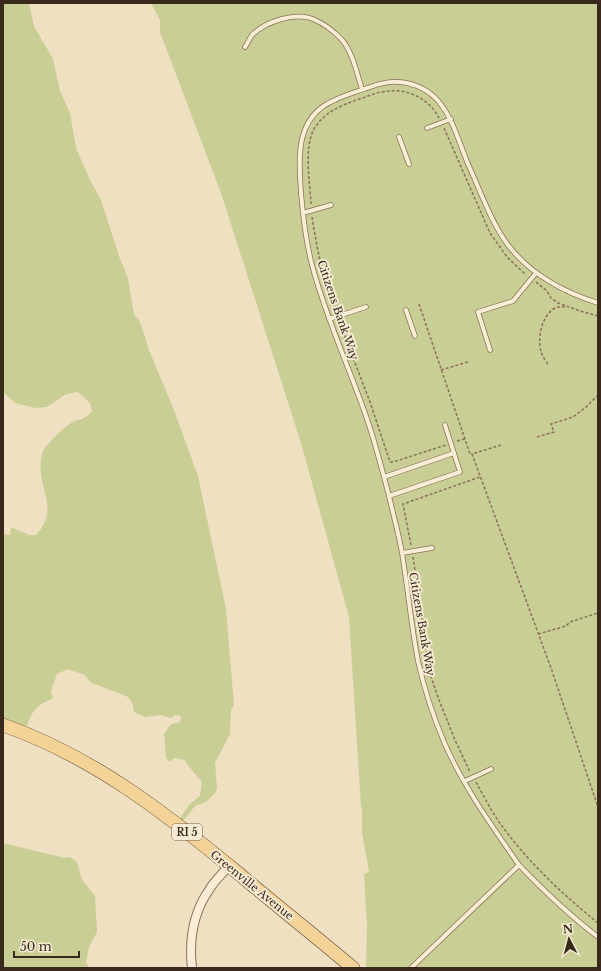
<svg xmlns="http://www.w3.org/2000/svg" width="601" height="971" font-family="'Libre Baskerville',serif">
<style>
.green{fill:#c9ce95}
.lines{fill:none;stroke-linecap:round;stroke-linejoin:round}
.service-casing{stroke:#897058;stroke-width:5.5}
.minor-casing{stroke:#897058;stroke-width:10}
.primary-casing{stroke:#573f2d;stroke-width:14}
.path{stroke:#897058;stroke-width:1.5;stroke-dasharray:3 2;stroke-linecap:butt}
.service{stroke:#faedd5;stroke-width:4}
.minor{stroke:#faedd5;stroke-width:8}
.primary{stroke:#f4d398;stroke-width:13}
.labels{text-anchor:middle;dominant-baseline:central;stroke-width:4;stroke-linejoin:round;paint-order:stroke}
.shield{fill:#f6ead2;stroke:#726353;stroke-width:1}
.shield-label{font-size:10px;font-weight:bold;fill:#39291d}
.street-label{font-size:11px;fill:#39291d;stroke:#f6ead2}
</style>
<rect width="100%" height="100%" fill="#efe0c2"/>
<path class="green" d="M3 3H29L34 26 53 59 60 91 70 113 76 148 90 180 101 200 120 259 128 278 134 314 140 322 149 350 174 410 198 476 226 609 234 705 231 710 230 734 215 763 217 788 215 793 206 802 195 806 180 825 177 822 190 804 200 796 202 782 194 773 184 760 175 758 169 762 166 757 164 734 171 724 180 722 181 716 175 715 171 718 161 715 145 717 134 712 133 704 128 697 90 682 85 675 68 669 57 674 51 691 53 698C32 708 33 711 24 732L3 724V534L10 535 11 527 29 535H36C61 508 37 490 41 460 42 457 42 453 43 451 47 444 65 426 71 423 82 417 82 422 92 411L90 403 78 392 66 394 47 407 35 408 15 403 3 392Z
M151 3H598V968H366L367 925 364 874 369 872 362 832V808L361 807 349 617 301 443 222 196 160 32V20Z
M3 843 61 857 63 858 70 857 77 862 82 880 95 896 97 932 89 947 86 963 90 968H3Z"/>
<g class="lines">
<g class="service-casing">
<path id="service" d="M245 47C248 43 250 37 253 34 267 21 296 12 313 19 325 24 335 32 343 41 353 54 357 74 362 89
M427 128 451 119
M399 137 409 164
M303 213 331 205
M406 310 415 336
M329 319 366 307
M490 350 478 312 513 301 536 273
M384 477 454 453
M389 496 460 472 445 425
M402 553 432 548
M465 781 491 769
M519 865C492 826 463 786 444 742 433 716 424 688 418 661 411 625 408 589 402 553 399 535 394 518 390 500 383 473 376 445 367 419 349 367 326 318 312 265 306 242 303 217 301 193 300 176 298 156 302 139 310 105 335 99 364 89 376 85 387 81 399 82 446 86 453 128 468 164 480 190 491 222 508 245 531 275 563 292 598 303
M411 968 519 865C544 891 569 915 598 937"/>
</g>
<g class="minor-casing">
<path id="minor" d="M192 968C189 941 193 913 209 890 214 881 222 874 229 866"/>
</g>
<g class="primary-casing">
<path id="primary" d="M3 725C94 757 165 813 238 873 276 905 315 936 353 968"/>
</g>
<path class="path" d="M444 128 490 233 507 257 526 275
M311 204C310 182 304 151 313 131 323 112 340 106 359 99 367 97 374 93 382 92 405 87 428 97 439 118
M312 217C317 249 323 280 335 310
M536 282 547 291 551 298 558 303 580 311 598 316
M419 304 470 454H472
M339 321 370 402 390 462H393L446 445
M548 364C545 360 542 356 541 351 537 338 542 315 555 308 559 306 563 307 567 307
M441 370 468 362
M537 437 554 432 551 424 573 417 586 407 598 395
M457 441 465 439
M501 445 472 454 551 668 598 807
M411 545 403 504 480 477
M413 557 430 674 439 700 455 740 470 772
M538 634 566 626 570 622 598 613
M476 782C483 795 491 810 499 822 527 861 561 893 598 923"/>
<use href="#service" class="service"/>
<use href="#minor" class="minor"/>
<use href="#primary" class="primary"/>
</g>
<g class="labels">
<rect class="shield" x="172" y="824" width="30" height="16" rx="3"/>
<g class="shield-label">
<text x="187" y="832">RI 5</text>
</g>
<g class="street-label">
<text transform="translate(338 310) rotate(71)">Citizens Bank Way</text>
<text transform="translate(422 624) rotate(80)">Citizens Bank Way</text>
<text transform="translate(252 885) rotate(39)">Greenville Avenue</text>
</g>
</g>
<rect width="601" height="971" fill="none" stroke="#39291d" stroke-width="8"/>
<g transform="translate(569 939) rotate(354)" stroke="#f6ead2" stroke-width="3" paint-order="stroke">
<path d="M0-3L7 15L0 10L-7 15Z" fill="#39291d"/>
<text y="-6" font-size="11" font-weight="bold" text-anchor="middle" fill="#39291d">N</text>
</g>
<path d="M14 951v6h65v-6" fill="none" stroke="#39291d" stroke-width="2"/>
<text x="20" y="951" font-size="12" fill="#39291d" stroke="#f6ead2" stroke-width="3" paint-order="stroke">50 m</text>
</svg>
